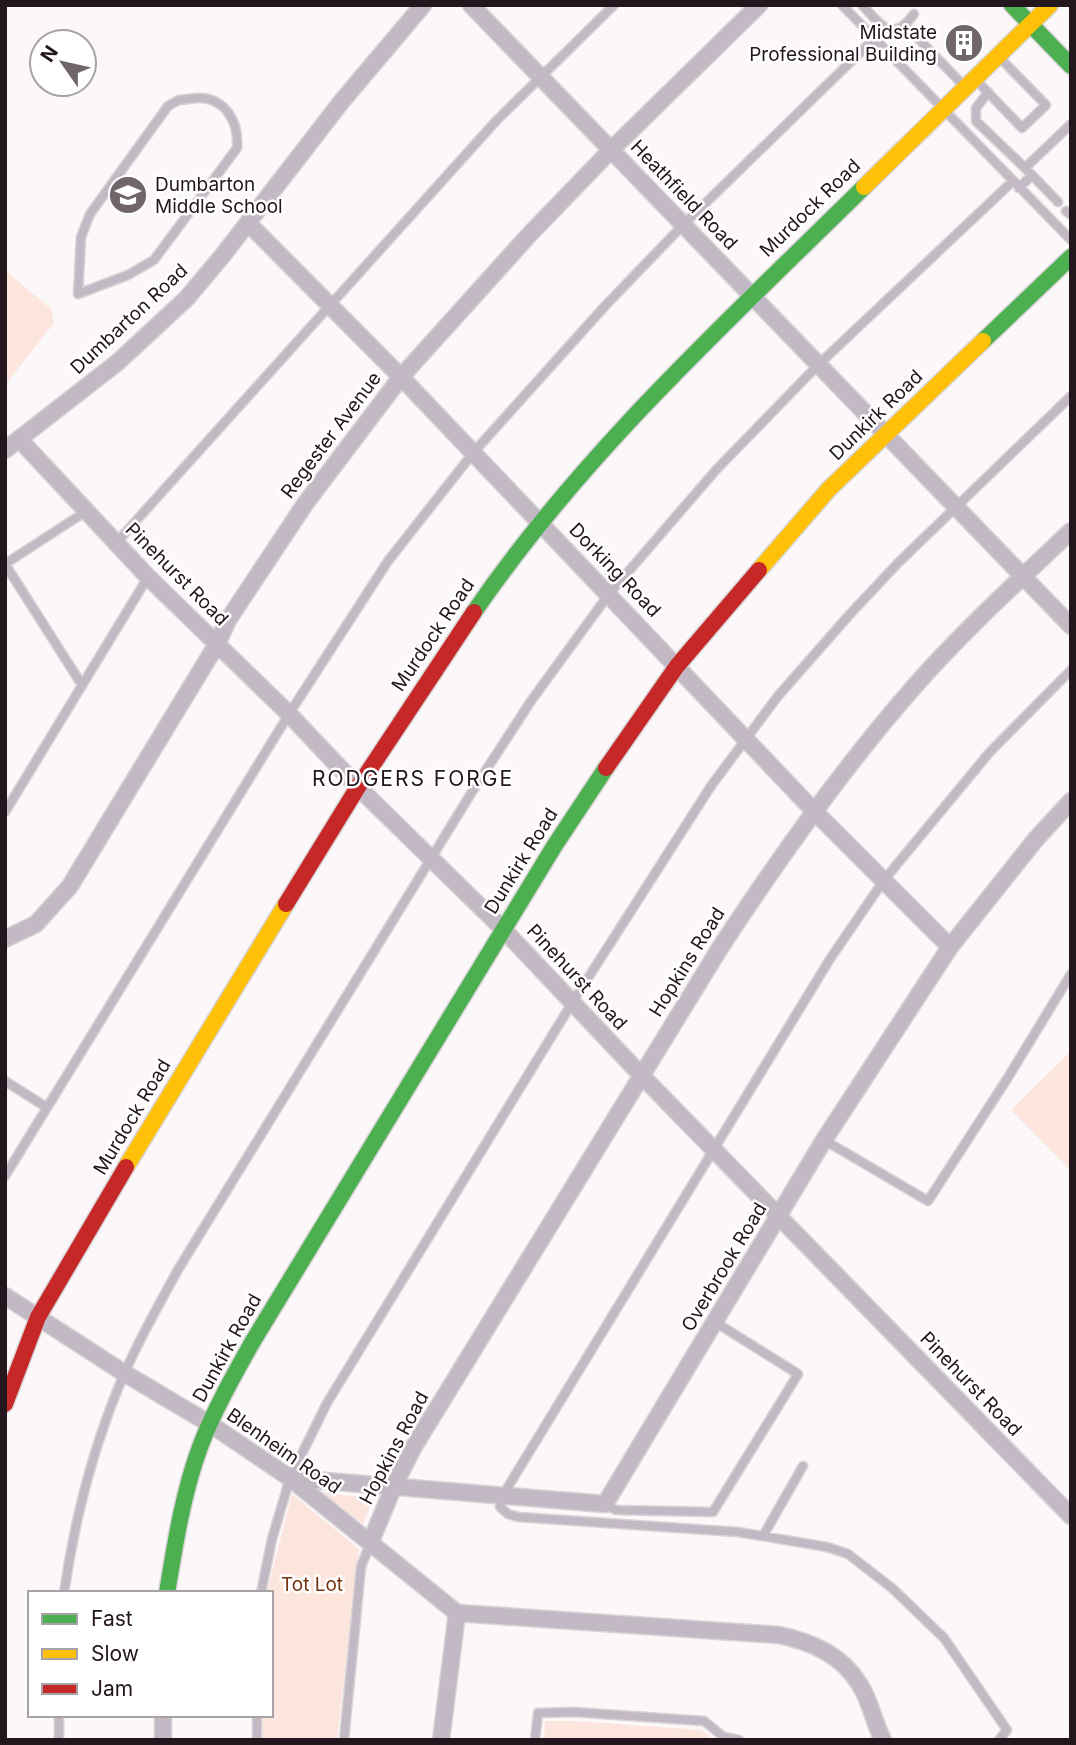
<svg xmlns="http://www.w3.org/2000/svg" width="1076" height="1745" font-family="Inter,sans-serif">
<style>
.green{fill:#fbe5dd}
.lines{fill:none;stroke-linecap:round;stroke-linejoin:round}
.lane-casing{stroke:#d8d4d6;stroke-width:11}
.street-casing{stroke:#d8d4d6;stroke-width:19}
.fast-casing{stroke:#d8d4d6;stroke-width:19}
.slow-casing{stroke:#d8d4d6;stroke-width:19}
.jam-casing{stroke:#d8d4d6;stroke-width:19}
.lane{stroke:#c3b9c5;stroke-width:8}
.street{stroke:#c3b9c5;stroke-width:16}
.fast{stroke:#4caf50;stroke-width:16}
.slow{stroke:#ffc107;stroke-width:16}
.jam{stroke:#c62828;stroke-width:16}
.labels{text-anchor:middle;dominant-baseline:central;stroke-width:5;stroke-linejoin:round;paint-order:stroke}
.poi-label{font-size:19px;fill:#23161d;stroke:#fff;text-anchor:end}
.street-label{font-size:19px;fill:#23161d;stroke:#fff}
.park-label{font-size:19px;fill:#773310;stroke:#fff}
.neighbourhood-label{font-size:21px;letter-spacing:2px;fill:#23161d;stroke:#fff}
</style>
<rect width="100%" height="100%" fill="#fcf7f9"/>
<path class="green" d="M5 270 51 309 54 323 5 385Z
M1071 1051V1168L1070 1170 1011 1110Z
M322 1492 373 1499 363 1524Z
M292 1494 359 1549 337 1740H263L262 1715H271V1593H268V1588Z
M545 1721H573L701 1730 711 1737 708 1740H544Z"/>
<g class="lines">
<g class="lane-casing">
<path id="lane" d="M842 5 1071 240
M862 5C882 26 892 44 914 14
M906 26 965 87
M976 80 1022 128 1046 105 999 57
M988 92 976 108V121L1025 168
M197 98C226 97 239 123 237 148L154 260 128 275 78 294 81 237 90 214 168 106 179 100Z
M1032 175 1058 202
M1019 188 1032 175 1025 168 1071 124
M1066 211 1071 215
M116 543 496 121 614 5
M82 685 5 564 85 512
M5 812 148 577
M5 1081 46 1107
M824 1140 928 1201 1007 1079 1071 974
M5 1176 289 714 388 561 473 453 605 306 683 225 874 39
M605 1504 616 1510 713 1512 798 1374 715 1322
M763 1536 803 1466
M64 1593C75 1517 94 1443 125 1372 141 1336 160 1302 179 1268L475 787 531 701 609 594 716 470 818 365 1013 181
M261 1593 272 1539 290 1478 327 1403 572 1003 711 786 778 696 851 613 898 563 1071 396
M59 1715V1740
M257 1715V1740
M724 1737 739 1740
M344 1740 361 1567 371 1541
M535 1740 538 1713 573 1712 704 1721 724 1737 721 1740
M999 1740 1007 1730 944 1638 892 1588 848 1554 827 1547 738 1532 518 1517 508 1514 500 1507 503 1495 830 959 884 880 989 753 1071 670"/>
</g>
<g class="street-casing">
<path id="street" d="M471 5 1071 626
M248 223 401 377 814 811 950 947
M20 440 148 577 289 714 358 787 503 929 641 1075 1071 1516
M5 450 118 362 187 298 223 255 342 101 423 5
M5 939 36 924 70 886 217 644 228 620 305 504 401 377 528 236 611 150 759 5
M5 1296 124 1373 210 1424 290 1478 457 1613 779 1635C812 1642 842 1655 860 1685 870 1700 874 1723 883 1740
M290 1478 605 1504 824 1140 950 947 1036 839 1071 801
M371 1541 393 1488 413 1448 720 948C779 858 842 769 913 688 962 632 1017 582 1071 531
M163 1715V1740
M441 1740 457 1613"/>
</g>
<g class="fast-casing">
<path id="fast" d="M1012 5 1071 66
M983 341 1071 257
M474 612C583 453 727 322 864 187
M167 1593C175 1544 183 1493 200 1447 214 1410 234 1375 253 1341L555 845 606 768"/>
</g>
<g class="slow-casing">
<path id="slow" d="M864 187 1050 5
M759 570 829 489 983 341
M126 1167 286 904"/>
</g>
<g class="jam-casing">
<path id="jam" d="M606 768 677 666 759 570
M286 904 358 787 474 612
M5 1404 38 1317 126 1167"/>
</g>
<use href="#lane" class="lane"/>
<use href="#street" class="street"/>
<use href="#fast" class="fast"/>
<use href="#slow" class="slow"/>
<use href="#jam" class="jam"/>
</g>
<defs>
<g id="building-disc" transform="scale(2.0125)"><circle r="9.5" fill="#6f656a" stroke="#fff"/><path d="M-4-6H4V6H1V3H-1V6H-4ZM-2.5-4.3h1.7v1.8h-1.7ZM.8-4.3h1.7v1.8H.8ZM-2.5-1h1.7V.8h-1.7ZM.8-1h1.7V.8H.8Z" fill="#fff"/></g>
<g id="school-disc" transform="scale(2.0125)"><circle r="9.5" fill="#6f656a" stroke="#fff"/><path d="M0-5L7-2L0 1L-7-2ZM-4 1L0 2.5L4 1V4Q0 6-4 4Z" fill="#fff"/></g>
</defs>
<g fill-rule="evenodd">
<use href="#building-disc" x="964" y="43"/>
<use href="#school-disc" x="128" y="195"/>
</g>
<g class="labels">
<g class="poi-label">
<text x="937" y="32">Midstate<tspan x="937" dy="22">Professional Building</tspan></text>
<text x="155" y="184" text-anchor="start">Dumbarton<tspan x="155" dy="22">Middle School</tspan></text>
</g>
<g class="street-label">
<text transform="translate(684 195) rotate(46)">Heathfield Road</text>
<text transform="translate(810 208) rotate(-44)">Murdock Road</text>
<text transform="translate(129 319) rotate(-43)">Dumbarton Road</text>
<text transform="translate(876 415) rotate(-44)">Dunkirk Road</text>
<text transform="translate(331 435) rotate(-53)">Regester Avenue</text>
<text transform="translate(615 570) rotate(46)">Dorking Road</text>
<text transform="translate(177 574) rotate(45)">Pinehurst Road</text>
<text transform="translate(433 635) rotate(-56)">Murdock Road</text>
<text transform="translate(521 861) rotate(-58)">Dunkirk Road</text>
<text transform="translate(687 962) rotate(-58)">Hopkins Road</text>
<text transform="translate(577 977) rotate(47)">Pinehurst Road</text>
<text transform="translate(132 1117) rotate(-59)">Murdock Road</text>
<text transform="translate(724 1267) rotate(-59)">Overbrook Road</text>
<text transform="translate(227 1348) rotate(-61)">Dunkirk Road</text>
<text transform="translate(971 1384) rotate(46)">Pinehurst Road</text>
<text transform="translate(394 1448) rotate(-62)">Hopkins Road</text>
<text transform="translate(284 1451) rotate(35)">Blenheim Road</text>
</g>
<g class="park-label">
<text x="312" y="1584">Tot Lot</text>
</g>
<g class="neighbourhood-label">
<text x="413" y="778">RODGERS FORGE</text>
</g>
</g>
<rect width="1076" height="1745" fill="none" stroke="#23161d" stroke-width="14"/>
<rect x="28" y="1591" width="245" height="126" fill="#ffffff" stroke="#a7a2a5" stroke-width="2"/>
<rect x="42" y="1614" width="35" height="10" fill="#4caf50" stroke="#a7a2a5" stroke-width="2"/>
<text x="91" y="1626" font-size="21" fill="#23161d">Fast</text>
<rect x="42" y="1649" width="35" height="10" fill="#ffc107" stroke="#a7a2a5" stroke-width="2"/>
<text x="91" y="1661" font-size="21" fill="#23161d">Slow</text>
<rect x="42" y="1684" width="35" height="10" fill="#c62828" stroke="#a7a2a5" stroke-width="2"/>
<text x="91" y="1696" font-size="21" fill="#23161d">Jam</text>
<g transform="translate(63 63) rotate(304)"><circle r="33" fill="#ffffff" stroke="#a7a2a5" stroke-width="2"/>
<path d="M0-5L12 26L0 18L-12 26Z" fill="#6f656a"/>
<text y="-10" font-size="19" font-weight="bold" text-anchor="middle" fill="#23161d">N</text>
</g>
</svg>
